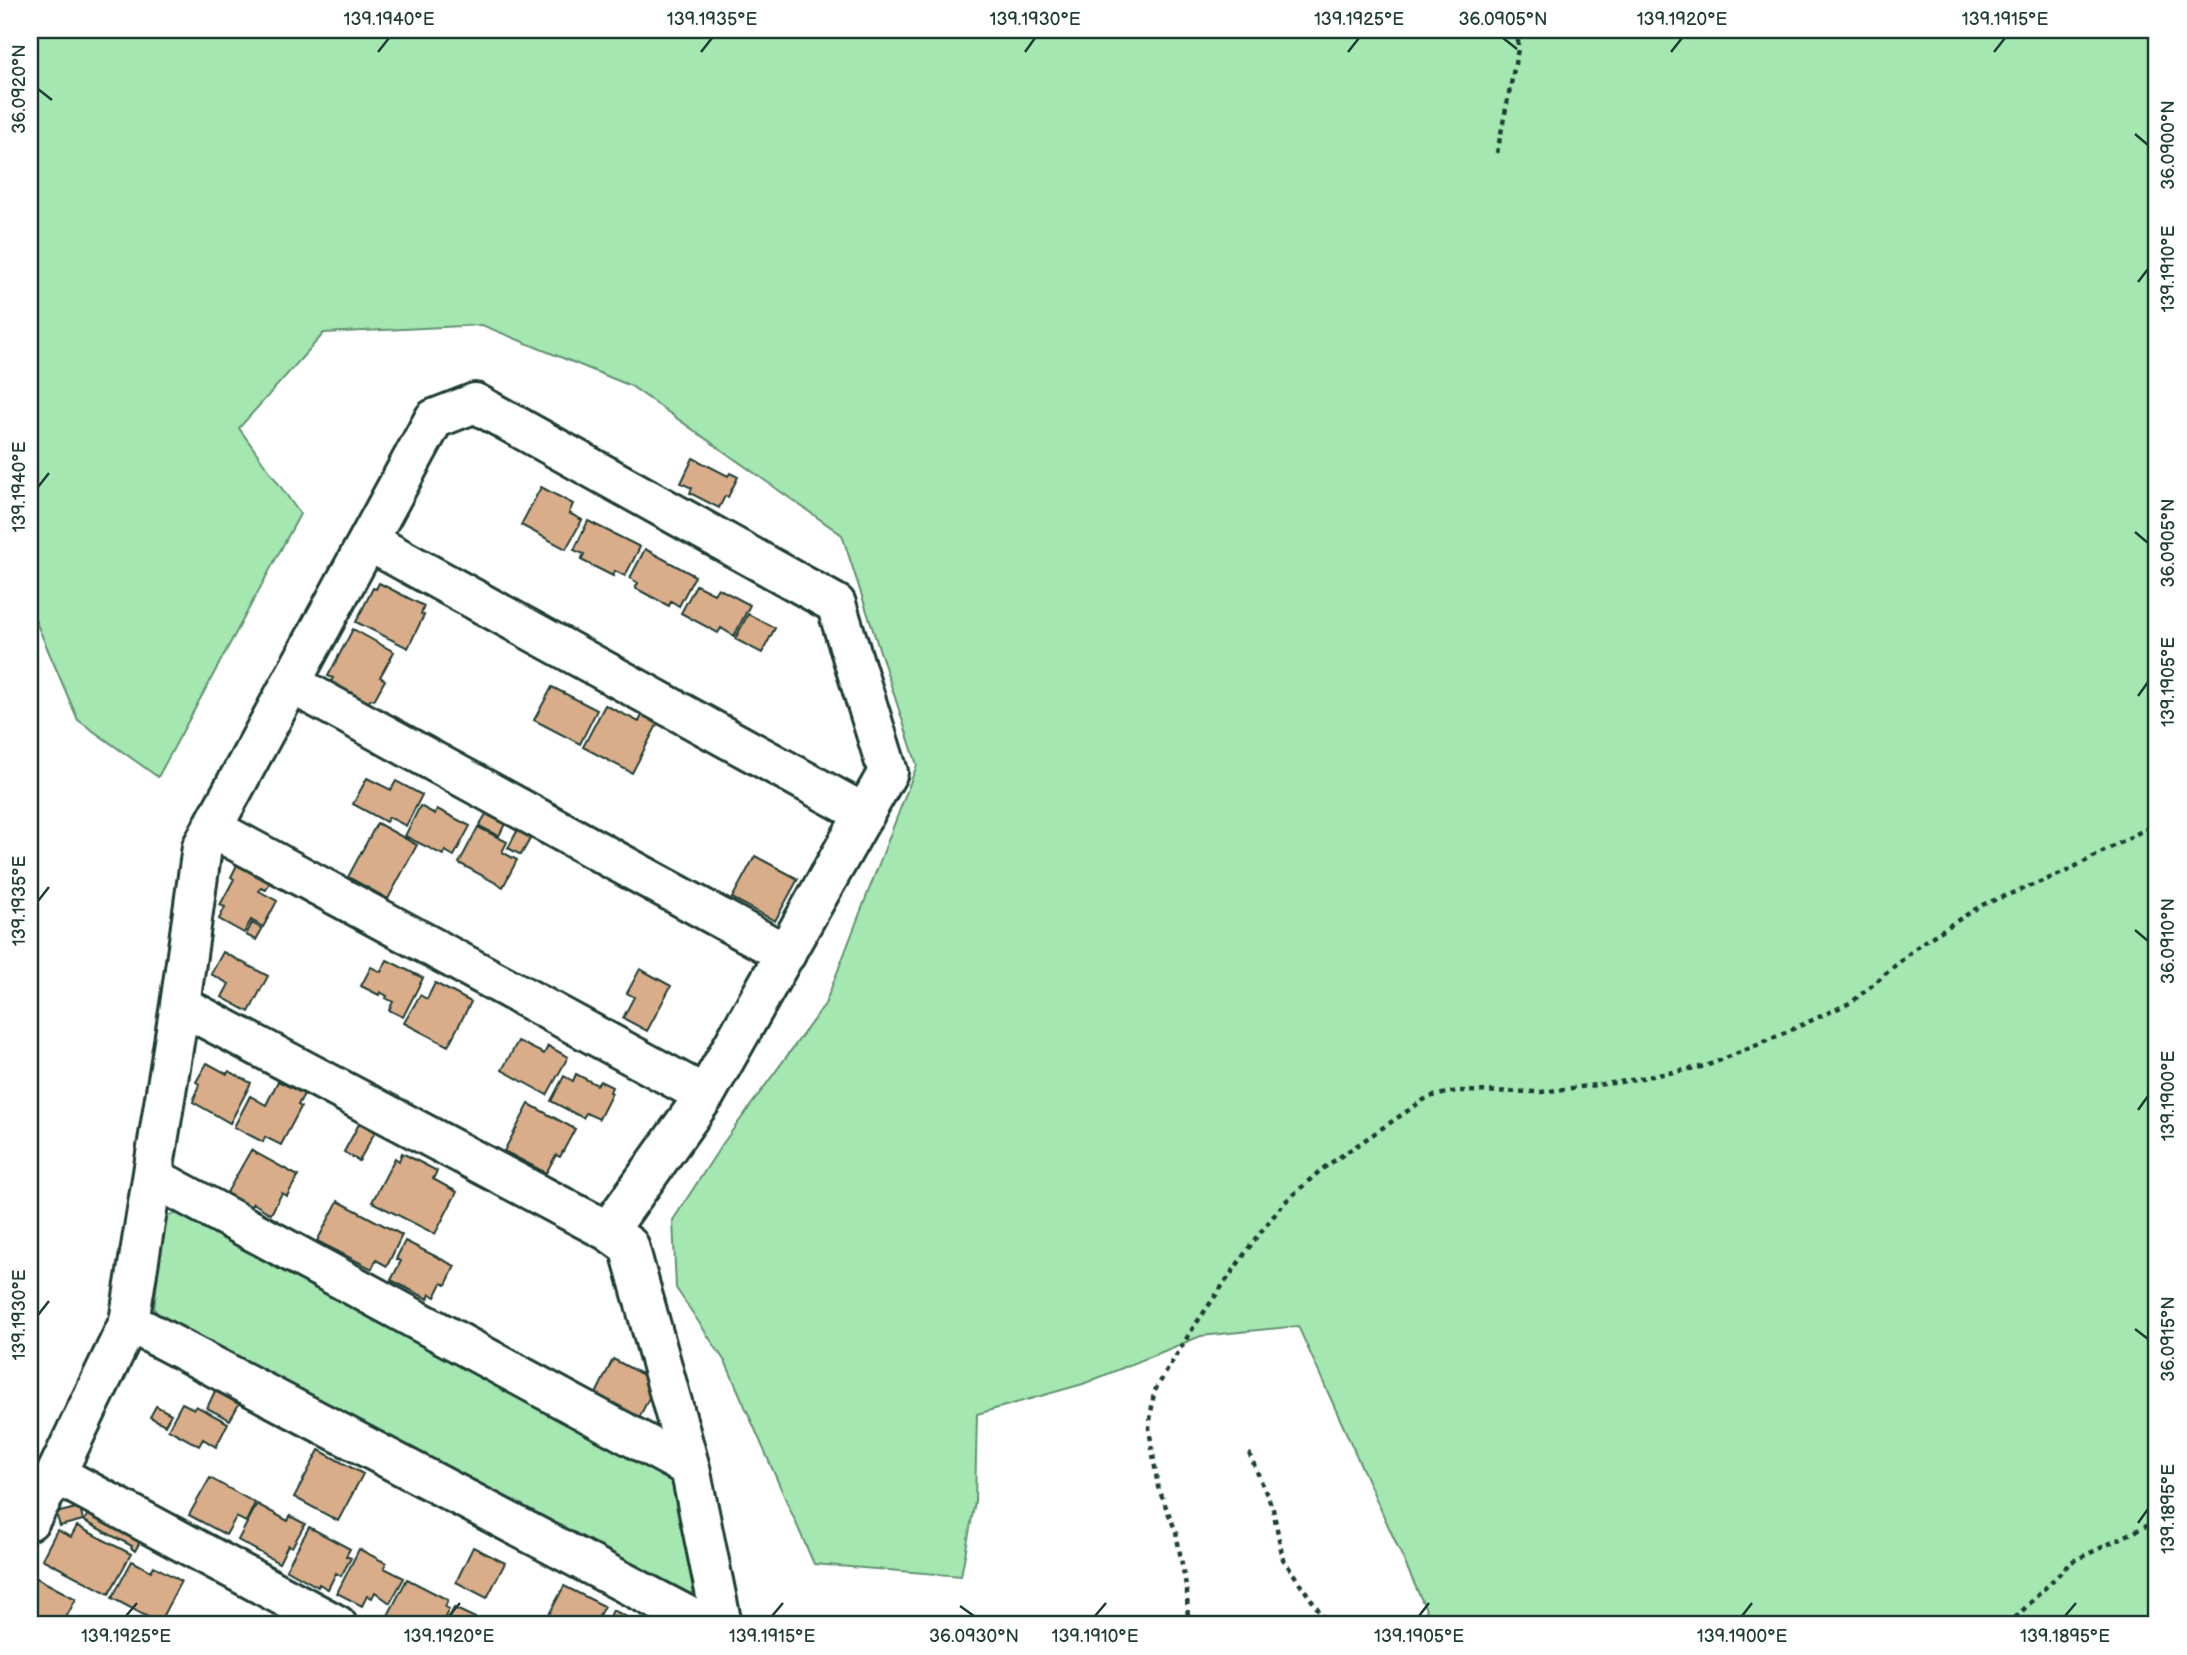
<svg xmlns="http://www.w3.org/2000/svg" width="2187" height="1655" font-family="'Balsamiq Sans',sans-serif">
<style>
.green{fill:#a4e7b1;stroke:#629272;stroke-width:2}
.building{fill:#d9ad8a;stroke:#1f3d34;stroke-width:2}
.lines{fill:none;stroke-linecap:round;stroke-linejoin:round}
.minor-casing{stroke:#1f3d34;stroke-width:44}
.path{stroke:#1f3d34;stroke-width:4.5;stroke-dasharray:5 5;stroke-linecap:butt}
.minor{stroke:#fff;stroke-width:38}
.ticks{fill:none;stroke:#1f3d34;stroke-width:2.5}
.neatline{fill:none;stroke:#1f3d34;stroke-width:2.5}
.ticks-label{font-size:18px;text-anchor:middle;fill:#1f3d34}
</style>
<rect width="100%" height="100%" fill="#fff"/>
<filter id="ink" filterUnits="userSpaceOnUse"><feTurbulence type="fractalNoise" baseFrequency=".0143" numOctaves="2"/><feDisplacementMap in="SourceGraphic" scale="14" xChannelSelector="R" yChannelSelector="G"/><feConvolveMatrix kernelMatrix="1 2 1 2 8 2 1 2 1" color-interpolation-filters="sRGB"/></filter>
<g filter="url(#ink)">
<path class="green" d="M32 30H2157V1625H1433L1298 1326 1201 1336 1083 1384 977 1414 975 1502 961 1576 814 1564 726 1363 676 1288 673 1220 721 1146 825 1004 917 765 842 535 631 386 482 325 324 333 239 428 300 514 158 777 78 720 30 608V34Z
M186 1212 675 1482 697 1588 682 1601 163 1320 154 1309 164 1216Z"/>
<path class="building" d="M693 458 728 476 730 473 738 477 728 497 725 496 719 508 690 493 692 488 681 483Z
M541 487 573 504 569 513 582 520 566 549 521 525Z
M588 521 640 547 625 576 615 571 613 576 581 560 584 554 574 550Z
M645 549 695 576 679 606 671 601 669 606 635 588 638 583 630 578Z
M379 583 424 606 421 614 424 615 408 648 356 622 373 588 376 589Z
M696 585 714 594 718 588 750 605 734 636 721 628 718 633 681 613Z
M748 614 775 628 762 653 735 639Z
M353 629 394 652 380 677 385 680 374 700 371 699 368 703 330 683 333 678 328 676Z
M552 687 597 710 580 744 534 720Z
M605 705 639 722 642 715 658 723 632 773 583 747Z
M367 778 391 790 396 781 422 795 406 826 389 817 386 822 353 804Z
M420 806 435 814 437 809 470 826 454 856 445 851 443 855 405 836Z
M486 814 505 824 499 836 479 826Z
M377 823 417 845 388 899 348 877Z
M521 824 534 832 521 855 508 848Z
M478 827 507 842 502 852 517 860 503 887 459 863Z
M755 856 798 879 775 921 732 898Z
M238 863 272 878 266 890 261 888 259 891 277 901 263 927 251 920 244 933 219 919 225 907 220 905 234 879 231 877Z
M252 923 262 929 256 940 246 935Z
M223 952 268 976 249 1012 222 997 229 984 211 974Z
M387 960 423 978 403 1017 389 1010 393 1002 386 998 387 996 380 992 379 995 361 986 371 967 381 972Z
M640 969 671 986 647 1031 623 1018 634 997 627 993Z
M435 983 471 1002 448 1046 404 1023 420 995 427 999Z
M518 1041 544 1054 548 1046 568 1057 547 1095 502 1070Z
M207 1063 227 1074 229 1071 251 1083 230 1123 193 1102 199 1084 196 1082Z
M576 1074 597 1085 600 1081 612 1087 610 1092 612 1093 599 1119 586 1113 583 1118 551 1101 564 1076 573 1081Z
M278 1081 304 1094 298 1105 301 1107 281 1145 265 1137 263 1142 234 1127 250 1096 266 1105Z
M529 1104 575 1129 560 1157 556 1155 546 1173 504 1151Z
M360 1122 376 1130 359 1161 344 1152Z
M251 1150 298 1176 287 1196 282 1193 271 1214 253 1203 249 1209 225 1196Z
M402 1153 437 1171 433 1179 457 1192 435 1234 372 1202 395 1158 399 1161Z
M338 1201 402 1235 387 1266 376 1260 372 1269 317 1241Z
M405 1241 455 1266 446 1285 442 1283 435 1297 430 1294 428 1299 391 1280 401 1261 396 1259Z
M613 1359 657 1382 639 1418 595 1396Z
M215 1391 239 1404 230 1420 207 1408Z
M182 1403 194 1409 196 1406 228 1423 216 1447 203 1439 199 1446 168 1429Z
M156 1406 171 1414 165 1425 150 1417Z
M319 1450 363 1474 338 1521 294 1497Z
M210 1478 255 1503 246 1522 236 1517 226 1535 189 1515Z
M257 1504 288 1521 290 1516 305 1524 292 1547 288 1545 279 1563 238 1540Z
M80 1507 83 1520 60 1526 56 1513Z
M91 1508 143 1536 135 1551 131 1548 132 1546 84 1521Z
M77 1526 131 1554 109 1594 42 1559 57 1530 71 1537Z
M309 1527 350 1549 346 1556 351 1558 341 1576 336 1573 328 1589 319 1584 318 1587 286 1569Z
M473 1547 505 1563 487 1598 456 1582Z
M359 1549 386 1563 384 1568 404 1578 390 1603 375 1592 372 1598 367 1596 362 1606 337 1593Z
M132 1561 151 1571 154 1566 181 1581 159 1623 112 1598Z
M31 1575 76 1599 62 1625H36L30 1622Z
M407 1579 448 1600 445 1607 449 1609 441 1625H388L384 1623Z
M564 1586 604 1606 594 1625H551L545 1622Z
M454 1608 490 1625H445Z
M613 1610 642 1625H606Z"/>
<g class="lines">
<g class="minor-casing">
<path id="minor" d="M368 541 865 814
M292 684 786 954
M212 828 705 1095
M180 1005 608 1231 629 1246 690 1468 722 1625
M153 1177 690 1468
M129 1322 705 1625
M56 1474 337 1625
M30 1520 56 1474 129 1322 180 1005 202 847 434 419 475 403 836 604 888 772 705 1095 608 1231"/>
</g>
<path class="path" d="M1497 153 1518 49V30
M1249 1453 1273 1509 1283 1559 1329 1625
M1188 1625 1187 1591 1176 1532 1158 1487 1149 1428 1154 1392 1193 1328 1255 1239 1285 1202 1322 1169 1428 1097 1457 1091 1541 1092 1620 1082 1706 1066 1760 1044 1852 1002 1922 943 1982 905 2063 873 2157 823
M2008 1625 2071 1562 2157 1521"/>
<use href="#minor" class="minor"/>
</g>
</g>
<path class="ticks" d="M1503 38 1517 49M378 52 389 38M701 52 712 38M1025 52 1035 38M1348 52 1359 38M1671 52 1682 38M1994 52 2005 38M38 89 52 100M2135 134 2148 145M2138 282 2148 269M38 487 49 473M2135 532 2148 543M2138 696 2148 682M38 901 49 887M2135 930 2148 941M2138 1110 2148 1096M38 1315 49 1301M2135 1329 2148 1339M2138 1523 2148 1509M960 1606 974 1616M126 1616 137 1603M449 1616 460 1603M772 1616 783 1603M1095 1616 1106 1603M1419 1616 1429 1603M1742 1616 1752 1603M2065 1616 2076 1603"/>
<rect width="2187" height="1655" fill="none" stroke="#fff" stroke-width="77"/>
<rect x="38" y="38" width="2110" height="1578" class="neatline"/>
<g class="ticks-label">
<text x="389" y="25">139.1940°E</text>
<text x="712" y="25">139.1935°E</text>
<text x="1035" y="25">139.1930°E</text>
<text x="1359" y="25">139.1925°E</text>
<text x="1503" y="25">36.0905°N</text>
<text x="1682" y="25">139.1920°E</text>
<text x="2005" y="25">139.1915°E</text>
<text transform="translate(19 89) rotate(-90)" y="6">36.0920°N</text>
<text transform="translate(2168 145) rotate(-90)" y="6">36.0900°N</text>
<text transform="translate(2168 269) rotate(-90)" y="6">139.1910°E</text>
<text transform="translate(19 487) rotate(-90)" y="6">139.1940°E</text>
<text transform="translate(2168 543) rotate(-90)" y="6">36.0905°N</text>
<text transform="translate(2168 682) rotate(-90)" y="6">139.1905°E</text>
<text transform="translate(19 901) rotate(-90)" y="6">139.1935°E</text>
<text transform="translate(2168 941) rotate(-90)" y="6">36.0910°N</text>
<text transform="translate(2168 1096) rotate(-90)" y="6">139.1900°E</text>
<text transform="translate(19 1315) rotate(-90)" y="6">139.1930°E</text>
<text transform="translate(2168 1339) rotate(-90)" y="6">36.0915°N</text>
<text transform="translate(2168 1509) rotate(-90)" y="6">139.1895°E</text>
<text x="126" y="1642">139.1925°E</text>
<text x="449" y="1642">139.1920°E</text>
<text x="772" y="1642">139.1915°E</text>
<text x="974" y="1642">36.0930°N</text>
<text x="1095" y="1642">139.1910°E</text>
<text x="1419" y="1642">139.1905°E</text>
<text x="1742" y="1642">139.1900°E</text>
<text x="2065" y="1642">139.1895°E</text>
</g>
</svg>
